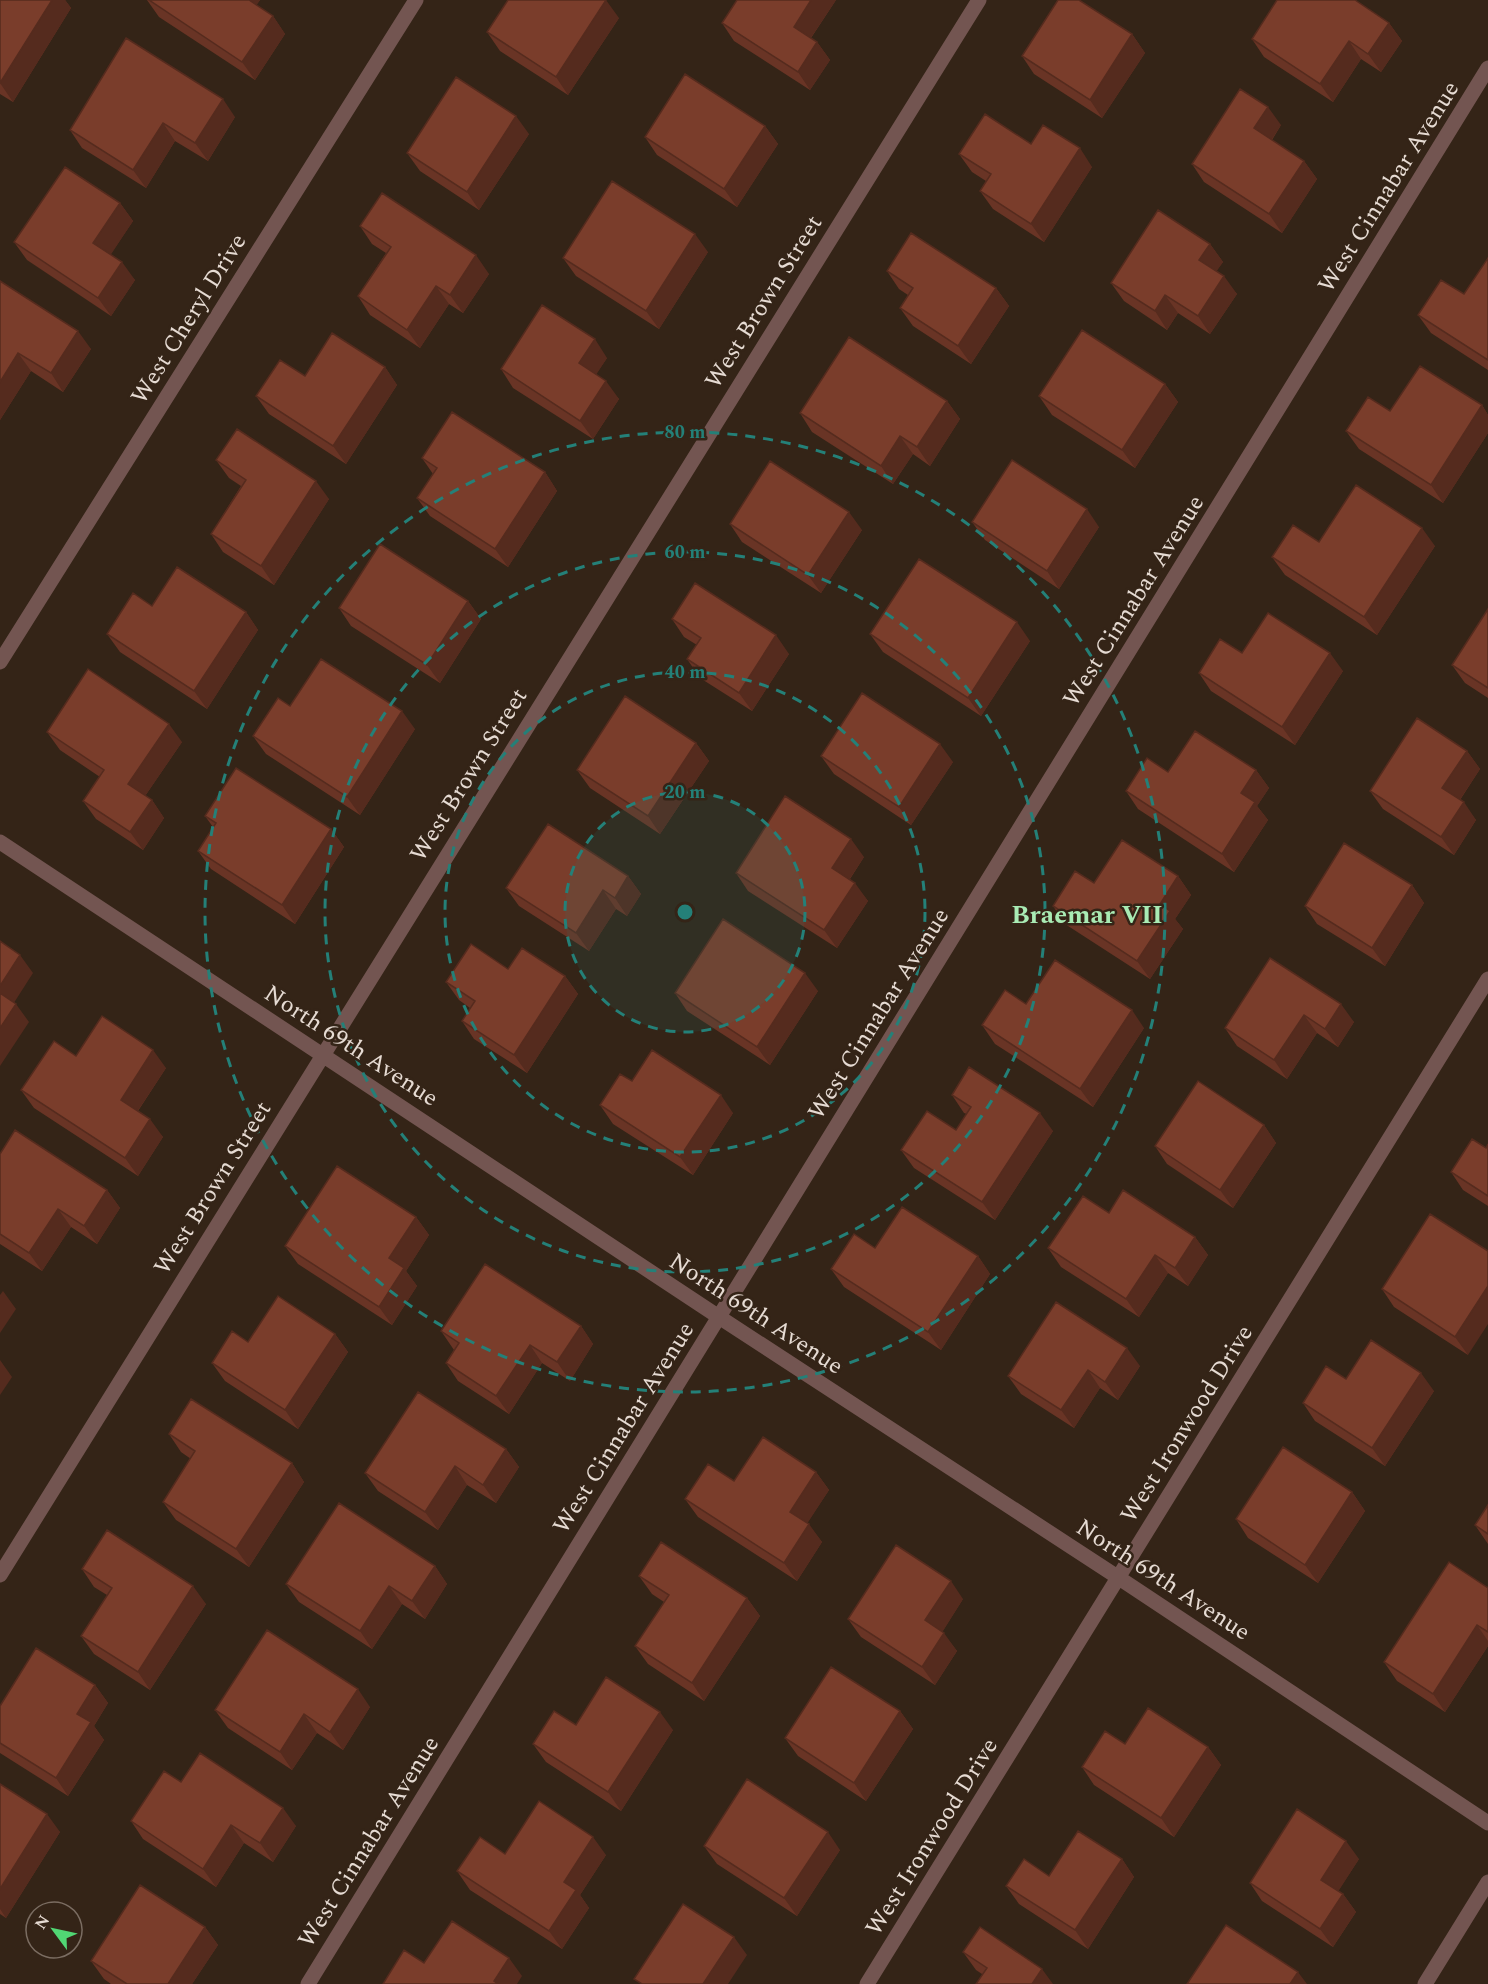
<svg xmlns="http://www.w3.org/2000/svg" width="1488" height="1984" font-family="Spectral,serif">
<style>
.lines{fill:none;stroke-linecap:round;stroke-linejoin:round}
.street{stroke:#735551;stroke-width:15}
.wall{fill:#693425}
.shaded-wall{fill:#552b1e}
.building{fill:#7a3d2b;stroke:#552b1e;stroke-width:1.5}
.ring{fill:none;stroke:#248078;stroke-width:3;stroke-dasharray:10 8}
.labels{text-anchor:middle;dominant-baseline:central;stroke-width:5;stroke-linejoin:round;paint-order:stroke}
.street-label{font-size:24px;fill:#e6dbd3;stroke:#342417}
.neighbourhood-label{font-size:26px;font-weight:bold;fill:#a9ebb4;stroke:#342417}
.centre{fill:#248078;stroke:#342417;stroke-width:3}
.ring-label{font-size:18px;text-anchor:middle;font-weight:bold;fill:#248078;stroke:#342417;stroke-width:5;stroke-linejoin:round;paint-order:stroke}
</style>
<rect width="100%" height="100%" fill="#342417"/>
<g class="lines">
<path class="street" d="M0 662 416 0
M0 842 719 1317 1119 1578 1488 1823
M0 1575 979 0
M308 1984 1488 68
M867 1984 1488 979
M1425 1984 1488 1882"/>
</g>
<path class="wall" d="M0 0H65L71 8 13 102 0 94Z
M147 0H260L256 5 273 16 285 34 255 80 159 17Z
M836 0 811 38 817 42 830 60 810 90 734 41 722 23Z
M619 18 568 95 500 51 487 32Z
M1389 23 1402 41 1381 72 1361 59 1333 102 1264 57 1252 39Z
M1132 34 1145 53 1102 118 1034 74 1022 56Z
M235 117 208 161 175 141 146 188 82 148 70 130Z
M1281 125 1272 140 1304 161 1317 179 1282 233 1204 182 1192 164Z
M765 126 778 144 737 207 657 155 645 137Z
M529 134 479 210 420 171 407 153Z
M1031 144 1092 167 1044 242 993 209 980 191 986 181 972 172 959 154Z
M120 203 133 221 110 255 135 280 111 316 27 260 14 242Z
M360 226 489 274 463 313 449 304 420 348 370 315 358 296 386 253 372 244Z
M1210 244 1223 262 1216 271 1237 294 1210 334 1178 313 1167 330 1124 301 1111 283Z
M708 252 659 329 576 276 563 258Z
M1488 258V370L1431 333 1418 315 1464 294Z
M887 271 996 288 1009 306 971 364 913 326 900 308 908 295 899 289Z
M0 281 91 349 63 392 31 371 0 420Z
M607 358 596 374 619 399 593 439 513 388 501 369Z
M385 367 397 385 346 464 269 414 256 396 305 376Z
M1165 384 1178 402 1135 468 1052 415 1039 396Z
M947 401 960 419 930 466 913 454 893 484 812 432 800 413Z
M1482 405 1488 415V433L1443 503 1359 449 1346 431Z
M422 458 545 472 557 491 508 567 430 516 417 498 433 474Z
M216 460 329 499 274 585 223 552 211 534 241 486 229 478Z
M972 522 1099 527 1059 589 985 540Z
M730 524 862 530 821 593 742 542Z
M1319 542 1435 546 1377 635 1285 575 1272 557Z
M468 601 481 619 440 683 351 626 339 608Z
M152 606 246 612 258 630 207 709 120 652 107 634Z
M1488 609V698L1465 683 1452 665Z
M672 619 789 654 752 711 700 678 687 659 697 645 684 637Z
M870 634 1030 641 981 716 883 652Z
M1242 653 1343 671 1295 745 1211 691 1199 673Z
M290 706 415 729 360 815 266 754 253 736Z
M47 732 182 742 145 796 152 800 164 818 143 850 96 819 83 801 100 777 60 750Z
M696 743 709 761 660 834 590 788 577 770Z
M1467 751 1480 769 1460 800 1476 820 1454 855 1383 809 1370 791Z
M821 756 953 762 911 825 834 774Z
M1256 770 1269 788 1257 806 1268 820 1234 872 1138 809 1126 791 1168 772Z
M205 816 331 829 344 847 295 924 211 869 198 851 213 827Z
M864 857 850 879 868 901 837 948 748 891 736 873Z
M628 876 641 894 627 916 616 909 589 951 519 906 506 888Z
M1178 876 1191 895 1175 919 1183 929 1150 979 1065 924 1053 906 1094 883Z
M1412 885 1424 903 1385 966 1317 924 1305 906Z
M1270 958 1354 1022 1338 1047 1317 1033 1287 1079 1237 1046 1225 1028Z
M508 969 565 976 578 994 527 1073 474 1039 462 1021 470 1008 459 1000 446 982Z
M818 991 770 1065 687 1011 675 993Z
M1026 1004 1144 1028 1093 1107 995 1044 982 1025Z
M76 1056 166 1068 138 1111 163 1137 138 1176 34 1108 21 1090Z
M632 1081 733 1113 693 1175 613 1124 600 1105Z
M952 1095 1053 1131 995 1220 914 1168 901 1150 956 1130 967 1114 964 1113Z
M1264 1125 1276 1143 1233 1208 1167 1164 1155 1146Z
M1488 1144V1206L1463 1190 1451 1172 1486 1148Z
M0 1154 107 1190 120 1208 97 1244 71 1227 42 1271 0 1244Z
M1109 1213 1195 1237 1208 1255 1188 1286 1168 1273 1139 1317 1061 1267 1048 1248Z
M1430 1214 1468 1355 1394 1307 1382 1289Z
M416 1217 429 1235 406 1271 417 1286 392 1325 298 1264 285 1246Z
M875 1248 978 1256 990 1274 941 1350 844 1287 831 1269Z
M581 1326 593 1344 570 1381 542 1363 509 1414 458 1381 446 1363 454 1350 441 1331Z
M335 1334 348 1352 298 1429 225 1381 212 1363 248 1342Z
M1140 1366 1118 1400 1100 1388 1074 1428 1021 1394 1008 1376Z
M1346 1379 1434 1391 1385 1466 1315 1421 1303 1403Z
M169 1434 292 1463 304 1482 249 1567 176 1520 163 1502 191 1459 181 1452Z
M506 1449 519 1467 496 1503 467 1485 438 1530 378 1491 365 1473Z
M816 1472 829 1490 807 1523 822 1542 797 1581 698 1517 685 1499 734 1481Z
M1352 1492 1365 1511 1318 1583 1248 1538 1236 1519Z
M1488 1505V1544L1475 1525Z
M435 1566 447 1584 425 1619 402 1604 372 1649 299 1602 286 1584Z
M82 1569 206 1604 150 1690 94 1654 81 1636 107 1595 94 1587Z
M639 1576 747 1598 760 1616 704 1701 648 1664 635 1646 664 1602 652 1594Z
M1488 1588V1646L1445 1712 1397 1681 1384 1662Z
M963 1599 942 1632 957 1651 935 1685 861 1637 848 1619Z
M95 1685 108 1703 94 1726 104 1740 68 1796 0 1753V1706Z
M370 1707 343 1750 317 1733 292 1770 228 1728 215 1710Z
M900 1711 913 1729 866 1801 798 1756 785 1738Z
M673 1730 621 1811 546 1762 533 1744Z
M1125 1744 1208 1747 1221 1765 1174 1837 1094 1785 1082 1767Z
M181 1782 296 1826 273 1862 244 1843 216 1887 143 1839 131 1821Z
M0 1784 60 1832 6 1918 0 1914Z
M704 1846 840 1850 797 1916 717 1864Z
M505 1854 606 1855 580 1895 589 1908 562 1949 470 1890 457 1871Z
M1122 1859 1134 1877 1088 1949 1019 1904 1006 1886Z
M1359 1859 1338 1891 1343 1894 1356 1912 1333 1947 1262 1901 1250 1883Z
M205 1927 218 1945 192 1984H111L104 1979 91 1961Z
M963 1952 1053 1984 982 1974 976 1970Z"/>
<path class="shaded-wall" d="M52 0H65L71 8 13 102 0 83Z
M244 0H260L252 12Z
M606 0 619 18 568 95 556 77Z
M811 0H836L806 45 794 27Z
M273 16 285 34 255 80 242 62Z
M1389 23 1402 41 1381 72 1368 54Z
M1132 34 1145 53 1102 118 1090 100Z
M1349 41 1361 59 1333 102 1320 84Z
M817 42 830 60 810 90 798 72Z
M223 99 235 117 208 161 195 143Z
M1268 107 1281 125 1267 147 1254 128Z
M516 116 529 134 479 210 467 192Z
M163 123 175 141 146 188 133 170Z
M765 126 778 144 737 207 724 189Z
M1080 148 1092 167 1044 242 1031 224Z
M1304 161 1317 179 1282 233 1269 214Z
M120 203 133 221 106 262 93 243Z
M695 234 708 252 659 329 646 311Z
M1210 244 1223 262 1212 278 1199 260Z
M476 255 489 274 463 313 450 295Z
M122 262 135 280 111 316 98 298Z
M1224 276 1237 294 1210 334 1198 316Z
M436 286 449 304 420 348 407 330Z
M996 288 1009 306 971 364 958 346Z
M1165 295 1178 313 1167 330 1155 311Z
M78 331 91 349 63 392 51 373Z
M595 339 607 358 592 381 579 363Z
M18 353 31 371 0 420V382Z
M385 367 397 385 346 464 333 446Z
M606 381 619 399 593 439 580 421Z
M1165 384 1178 402 1135 468 1122 450Z
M947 401 960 419 930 466 917 447Z
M1482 405 1488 415V433L1443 503 1431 485Z
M900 436 913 454 893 484 881 466Z
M545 472 557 491 508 567 495 549Z
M316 481 329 499 274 585 261 566Z
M1087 509 1099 527 1059 589 1047 571Z
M849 512 862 530 821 593 808 575Z
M1422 528 1435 546 1377 635 1364 617Z
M468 601 481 619 440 683 427 665Z
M246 612 258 630 207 709 194 691Z
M1017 622 1030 641 981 716 968 698Z
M776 635 789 654 752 711 739 693Z
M1330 653 1343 671 1295 745 1282 727Z
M402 711 415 729 360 815 347 797Z
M169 724 182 742 141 802 128 784Z
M696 743 709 761 660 834 648 816Z
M940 744 953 762 911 825 899 807Z
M1467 751 1480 769 1455 807 1442 788Z
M1256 770 1269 788 1257 806 1268 820 1234 872 1222 854 1241 793Z
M152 800 164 818 143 850 130 832Z
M1464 802 1476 820 1454 855 1441 837Z
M331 829 344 847 295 924 282 905Z
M851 839 864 857 845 886 832 868Z
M628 876 641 894 627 916 615 898Z
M1178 876 1191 895 1175 919 1183 929 1150 979 1137 961 1160 904Z
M855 883 868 901 837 948 824 930Z
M1412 885 1424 903 1385 966 1372 948Z
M603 890 616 909 589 951 576 933Z
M20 955 33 973 10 1009 0 996V986Z
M805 973 818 991 770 1065 757 1047Z
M565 976 578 994 527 1073 514 1055Z
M16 1004 29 1022 0 1066V1028Z
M1341 1004 1354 1022 1338 1047 1325 1029Z
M1132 1010 1144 1028 1093 1107 1080 1089Z
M1304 1015 1317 1033 1287 1079 1274 1060Z
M153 1050 166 1068 133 1118 121 1100Z
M721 1095 733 1113 693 1175 680 1157Z
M1040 1113 1053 1131 995 1220 982 1202Z
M150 1119 163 1137 138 1176 125 1158Z
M1264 1125 1276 1143 1233 1208 1220 1190Z
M107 1190 120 1208 97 1244 84 1226Z
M58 1209 71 1227 42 1271 29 1253Z
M416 1217 429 1235 406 1271 417 1286 392 1325 379 1307 389 1258Z
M1195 1237 1208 1255 1188 1286 1175 1268Z
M1155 1255 1168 1273 1139 1317 1126 1299Z
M978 1256 990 1274 941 1350 928 1332Z
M1488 1286V1324L1468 1355 1455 1337Z
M3 1291 16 1309 0 1333V1295Z
M581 1326 593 1344 570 1381 557 1362Z
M335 1334 348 1352 298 1429 285 1410Z
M530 1345 542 1363 509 1414 496 1396Z
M1127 1348 1140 1366 1118 1400 1105 1382Z
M0 1360 12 1377 0 1395Z
M1088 1370 1100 1388 1074 1428 1061 1410Z
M1421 1373 1434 1391 1385 1466 1372 1448Z
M506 1449 519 1467 496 1503 483 1485Z
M292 1463 304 1482 249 1567 236 1549Z
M455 1466 467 1485 438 1530 425 1512Z
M816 1472 829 1490 803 1530 790 1512Z
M1352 1492 1365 1511 1318 1583 1305 1565Z
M809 1524 822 1542 797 1581 784 1563Z
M435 1566 447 1584 425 1619 412 1601Z
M951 1581 963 1599 938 1639 925 1620Z
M193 1586 206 1604 150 1690 138 1672Z
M389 1586 402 1604 372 1649 360 1631Z
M747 1598 760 1616 704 1701 692 1683Z
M1477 1625 1488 1641V1646L1445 1712 1433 1694Z
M944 1633 957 1651 935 1685 922 1667Z
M95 1685 108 1703 94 1726 104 1740 68 1796 56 1778 77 1714Z
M358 1689 370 1707 343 1750 330 1732Z
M900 1711 913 1729 866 1801 854 1783Z
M660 1712 673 1730 621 1811 608 1792Z
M304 1714 317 1733 292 1770 280 1752Z
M1208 1747 1221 1765 1174 1837 1161 1818Z
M283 1808 296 1826 273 1862 260 1843Z
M47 1814 60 1832 6 1918 0 1909V1889Z
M231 1825 244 1843 216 1887 203 1869Z
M828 1832 840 1850 797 1916 784 1898Z
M593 1837 606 1855 580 1895 589 1908 562 1949 549 1931 564 1882Z
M1346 1841 1359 1859 1334 1898 1321 1880Z
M1122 1859 1134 1877 1088 1949 1075 1930Z
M1343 1894 1356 1912 1333 1947 1320 1929Z
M205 1927 218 1945 192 1984H168Z
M734 1937 747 1955 728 1984H703Z
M509 1958 522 1976 517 1984H496L494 1981Z
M1042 1969 1053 1984H1032Z
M1298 1972 1307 1984H1290Z"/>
<path class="building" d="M0 0H52L0 83Z
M149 0H249L273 16 242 62Z
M508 0H606L556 77 487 32Z
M737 0H811L794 27 817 42 798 72 722 23Z
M1058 0H1079L1132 34 1090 100 1022 56Z
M1277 0H1355L1389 23 1368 54 1349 41 1320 84 1252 39Z
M126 38 223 99 195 143 163 123 133 170 70 130Z
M685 74 765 126 724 189 645 137Z
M456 77 516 116 467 192 407 153Z
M1240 89 1268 107 1254 128 1304 161 1269 214 1192 164Z
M985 114 1031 144 1043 125 1080 148 1031 224 980 191 991 174 959 154Z
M65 167 120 203 93 243 122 262 98 298 14 242Z
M612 181 695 234 646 311 563 258Z
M382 193 476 255 450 295 436 286 407 330 358 296 391 247 360 226Z
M1158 210 1210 244 1199 260 1224 276 1198 316 1165 295 1155 311 1111 283Z
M911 233 996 288 958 346 900 308 913 288 887 271Z
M1488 258V360L1418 315 1441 280 1464 294Z
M0 281 78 331 51 373 18 353 0 382Z
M542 305 595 339 579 363 606 381 580 421 501 369Z
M1082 330 1165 384 1122 450 1039 396Z
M332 333 385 367 333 446 256 396 280 360 305 376Z
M849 337 947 401 917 447 900 436 881 466 800 413Z
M1420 366 1482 405 1431 485 1346 431 1368 397 1390 411Z
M452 412 545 472 495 549 417 498 437 468 422 458Z
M237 429 316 481 261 566 211 534 246 480 216 460Z
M1012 460 1087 509 1047 571 972 522Z
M770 461 849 512 808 575 730 524Z
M1356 485 1422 528 1364 617 1272 557 1293 525 1319 542Z
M380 544 468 601 427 665 339 608Z
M919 559 1017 622 968 698 870 634Z
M177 567 246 612 194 691 107 634 133 593 152 606Z
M695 583 776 635 739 693 687 659 701 638 672 619Z
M1488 609V688L1452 665Z
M1268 613 1330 653 1282 727 1199 673 1220 639 1242 653Z
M321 659 402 711 347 797 253 736 278 698 290 706Z
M88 669 169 724 128 784 152 800 130 832 83 801 104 770 47 732Z
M862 693 940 744 899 807 821 756Z
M625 696 696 743 648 816 577 770Z
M1417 718 1467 751 1442 788 1464 802 1441 837 1370 791Z
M1195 731 1256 770 1241 793 1255 802 1222 854 1126 791 1147 758 1168 772Z
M236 768 331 829 282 905 198 851 216 823 205 816Z
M785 796 851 839 832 868 855 883 824 930 736 873Z
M548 824 628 876 615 898 603 890 576 933 506 888Z
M1122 840 1178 876 1160 904 1170 911 1137 961 1053 906 1075 871 1094 883Z
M1344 843 1412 885 1372 948 1305 906Z
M723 919 805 973 757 1047 675 993Z
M0 941 20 955 0 986Z
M471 944 508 969 522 948 565 976 514 1055 462 1021 475 1001 446 982Z
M1270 958 1341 1004 1325 1029 1304 1015 1274 1060 1225 1028Z
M1055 960 1132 1010 1080 1089 982 1025 1005 990 1026 1004Z
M0 993 16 1004 0 1028Z
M102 1016 153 1050 121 1100 150 1119 125 1158 21 1090 54 1041 76 1056Z
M652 1050 721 1095 680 1157 600 1105 620 1074 632 1081Z
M969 1067 1040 1113 982 1202 901 1150 927 1111 956 1130 971 1107 952 1095Z
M1198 1081 1264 1125 1220 1190 1155 1146Z
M15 1130 107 1190 84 1226 58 1209 29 1253 0 1234V1154Z
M1472 1139 1486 1148 1488 1144V1196L1451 1172Z
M337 1166 416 1217 389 1258 404 1268 379 1307 285 1246Z
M1123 1190 1195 1237 1175 1268 1155 1255 1126 1299 1048 1248 1083 1196 1109 1213Z
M902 1207 978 1256 928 1332 831 1269 854 1234 875 1248Z
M1430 1214 1488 1251V1286L1455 1337 1382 1289Z
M485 1264 581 1326 557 1362 530 1345 496 1396 446 1363 459 1343 441 1331Z
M278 1296 335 1334 285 1410 212 1363 232 1331 248 1342Z
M1056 1302 1127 1348 1105 1382 1088 1370 1061 1410 1008 1376Z
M1371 1340 1421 1373 1372 1448 1303 1403 1326 1366 1346 1379Z
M418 1392 506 1449 483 1485 455 1466 425 1512 365 1473Z
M191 1399 292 1463 236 1549 163 1502 195 1451 169 1434Z
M763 1437 816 1472 790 1512 809 1524 784 1563 685 1499 708 1464 734 1481Z
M1283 1447 1352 1492 1305 1565 1236 1519Z
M339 1503 435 1566 412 1601 389 1586 360 1631 286 1584Z
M1488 1505V1534L1475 1525Z
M107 1530 193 1586 138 1672 81 1636 112 1588 82 1569Z
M661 1542 747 1598 692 1683 635 1646 669 1595 639 1576Z
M896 1545 951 1581 925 1620 944 1633 922 1667 848 1619Z
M1449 1562 1488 1588V1632L1477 1625 1433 1694 1384 1662Z
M267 1630 358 1689 330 1732 304 1714 280 1752 215 1710Z
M36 1648 95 1685 77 1714 91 1722 56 1778 0 1743V1706Z
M831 1667 900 1711 854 1783 785 1738Z
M606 1677 660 1712 608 1792 533 1744 554 1711 576 1725Z
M1148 1708 1208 1747 1161 1818 1082 1767 1105 1731 1125 1744Z
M200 1753 283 1808 260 1843 231 1825 203 1869 131 1821 164 1771 181 1782Z
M747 1779 828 1832 784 1898 704 1846Z
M0 1784 47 1814 0 1889Z
M539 1801 593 1837 564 1882 576 1890 549 1931 457 1871 480 1837 505 1854Z
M1297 1809 1346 1841 1321 1880 1343 1894 1320 1929 1250 1883Z
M1078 1831 1122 1859 1075 1930 1006 1886 1024 1859 1049 1876Z
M140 1885 205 1927 168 1984H127L91 1961Z
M683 1904 734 1937 703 1984H642L634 1979Z
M452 1921 509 1958 494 1981 498 1984H383L404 1950 424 1963Z
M1226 1925 1298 1972 1290 1984H1187Z
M980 1927 1042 1969 1032 1984H976L987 1968 963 1952Z"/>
<circle cx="685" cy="912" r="120" fill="#248078" fill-opacity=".12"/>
<g class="ring">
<circle cx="685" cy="912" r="120"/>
<circle cx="685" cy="912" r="240"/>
<circle cx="685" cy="912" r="360"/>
<circle cx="685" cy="912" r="480"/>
</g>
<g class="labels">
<g class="street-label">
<text transform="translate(1389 187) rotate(-58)">West Cinnabar Avenue</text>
<text transform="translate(764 302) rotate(-58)">West Brown Street</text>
<text transform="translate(189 319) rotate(-58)">West Cheryl Drive</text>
<text transform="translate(1134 601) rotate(-58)">West Cinnabar Avenue</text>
<text transform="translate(469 775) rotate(-58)">West Brown Street</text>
<text transform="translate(879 1014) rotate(-58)">West Cinnabar Avenue</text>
<text transform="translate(351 1046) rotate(33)">North 69th Avenue</text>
<text transform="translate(213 1188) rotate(-58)">West Brown Street</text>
<text transform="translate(756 1314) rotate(33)">North 69th Avenue</text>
<text transform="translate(1187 1424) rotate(-58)">West Ironwood Drive</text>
<text transform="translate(624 1428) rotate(-58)">West Cinnabar Avenue</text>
<text transform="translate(1163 1580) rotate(33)">North 69th Avenue</text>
<text transform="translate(932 1837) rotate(-58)">West Ironwood Drive</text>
<text transform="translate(369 1842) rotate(-58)">West Cinnabar Avenue</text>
</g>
<g class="neighbourhood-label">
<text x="1087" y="915">Braemar VII</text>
</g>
</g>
<circle cx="685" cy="912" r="9" class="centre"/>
<g class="ring-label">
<text x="685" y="438">80 m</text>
<text x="685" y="558">60 m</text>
<text x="685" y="678">40 m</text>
<text x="685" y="798">20 m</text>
</g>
<g transform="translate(54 1930) rotate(303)"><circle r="28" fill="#342417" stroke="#7b6d62" stroke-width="1.5"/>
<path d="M0-4.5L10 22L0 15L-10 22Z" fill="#51d674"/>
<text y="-9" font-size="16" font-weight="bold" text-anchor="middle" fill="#e6dbd3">N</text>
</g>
</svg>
